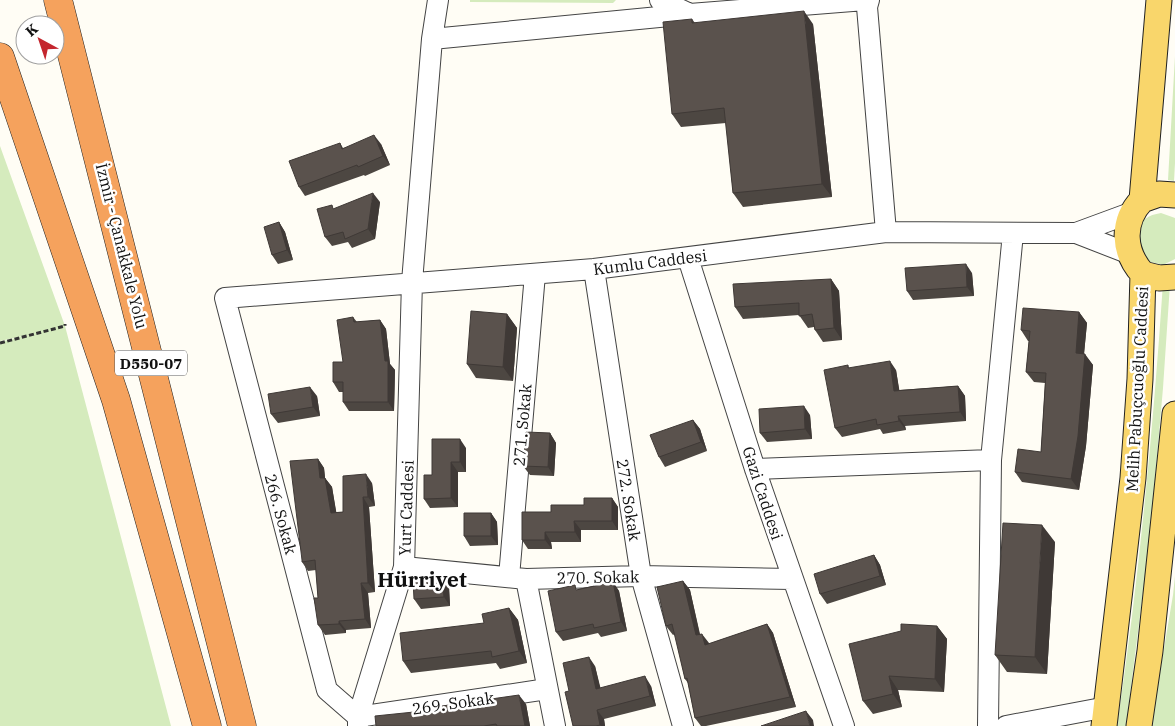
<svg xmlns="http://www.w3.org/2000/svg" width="1175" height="726" font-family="'IBM Plex Serif',serif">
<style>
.green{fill:#d5ebbd}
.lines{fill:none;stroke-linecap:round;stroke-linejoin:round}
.minor-casing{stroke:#444;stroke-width:22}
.major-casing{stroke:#222;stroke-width:27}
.highway-casing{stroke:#222;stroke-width:29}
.path{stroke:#333;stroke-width:3;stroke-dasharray:5 2.5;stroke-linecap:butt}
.minor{stroke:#fff;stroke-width:20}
.major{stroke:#f9d66b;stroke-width:25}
.highway{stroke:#f5a25d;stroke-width:28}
.wall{fill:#4d4742}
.shaded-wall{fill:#3f3936}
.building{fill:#5a524d;stroke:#3f3936}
.labels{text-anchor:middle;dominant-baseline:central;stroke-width:5;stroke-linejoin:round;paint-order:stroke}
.shield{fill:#fff;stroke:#585858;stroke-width:1}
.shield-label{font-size:15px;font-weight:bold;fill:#111}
.street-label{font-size:16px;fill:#111;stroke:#fff}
.district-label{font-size:21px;font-weight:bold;fill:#111;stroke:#fff}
</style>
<rect width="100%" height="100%" fill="#fffdf5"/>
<path class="green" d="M470 0H616L613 3 470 2Z
M1175 56V163L1174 181 1168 180Z
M0 146 65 326 171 726H0V342L28 335 0 341Z
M1161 213 1175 218V259L1163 265 1147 261 1135 231C1141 220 1148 215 1161 213Z
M1163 283 1170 284 1163 388 1150 537 1126 726H1117C1139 579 1153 431 1163 283Z
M1175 576V726H1151L1173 595Z"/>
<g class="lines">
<g class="minor-casing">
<path id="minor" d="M660 0 690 14
M869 0 867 7 886 232
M432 39 690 14 865 0
M1076 233 1130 254
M688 258 755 469 844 726
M594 269 641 576 683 726
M755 469 991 460
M404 567 526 579 641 576 792 579
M509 577 535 274
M526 579 555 726
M547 689 358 717 327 690 225 298 594 269 886 232 1076 233 1133 212
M358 726V717L404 567 412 282 432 39 438 0
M988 726 991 460 1013 233
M1006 726 1107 707"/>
</g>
<g class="major-casing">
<path id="major" d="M1142 200 1159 194 1175 195
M1143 274 1159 278 1175 277
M1104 726 1133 478 1140 379 1143 274C1123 252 1121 222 1142 200L1159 0
M1139 726 1150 651 1175 414"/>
</g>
<g class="highway-casing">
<path id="highway" d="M58 0 242 726
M0 57 116 400 207 726"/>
</g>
<path class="path" d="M0 343 65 326V324"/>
<use href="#minor" class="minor"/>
<use href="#major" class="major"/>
<use href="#highway" class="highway"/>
</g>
<path class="wall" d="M692 19 695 23 813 24 832 197 743 207 733 193 726 123 681 127 672 114Z
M340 143 343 148 381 144 390 165 365 176 364 175 305 196 299 187Z
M380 202 375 239 352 248 348 242 332 246 325 237 335 209Z
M279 222 285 232 293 260 278 264 272 255Z
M972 273 974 296 913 300 907 291Z
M831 279 839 291 842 340 823 342 815 330 814 327 808 328 799 315 743 319 735 307Z
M1079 312 1087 323 1084 354 1093 365 1086 446 1079 490 1022 482 1015 472 1041 452 1045 383 1034 382 1026 372 1029 341H1028L1021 330Z
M507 314 517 328 513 381 476 378 467 364Z
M353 317 357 322 380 320 386 329 390 364 395 370 394 411H349L343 402V392H339L333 382 343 362Z
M848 365 849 368 896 370 899 390 958 386 965 396 966 421 905 426 906 430 883 434 880 429 842 437 835 428Z
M317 396 320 416 278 423 271 414Z
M810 415 812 439 767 442 760 433Z
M693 420 700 429 707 451 665 467 659 457Z
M550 433 556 443 554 476 530 475 523 466Z
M466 448V472H458V507L430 508 424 499 432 475Z
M318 459 324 468 325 478 332 487 336 512H343L372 483 375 506 369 507 375 592 368 593 371 628 346 630V633L325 635 318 625V598L316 570 308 571 302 562Z
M612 498 618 507V530H581V542H551L552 549H528L522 540 584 505Z
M491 513 497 522 498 545 470 546 464 536Z
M1055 542 1047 674 1007 672 995 655Z
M874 555 880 565 886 585 827 604 820 594Z
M683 581 690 590 700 634 709 644 767 624 773 633 796 707 706 726H701L695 718 688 683 685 679 675 634 673 635 666 626Z
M613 582 619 591 627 631 601 637 598 633 563 641 556 632 578 589Z
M449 587 450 606 421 609 414 599Z
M509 608 518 620 527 663 500 669 496 663 411 673 403 661 484 623Z
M937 626 947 639 944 692 898 690 902 707 873 714 863 701Z
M595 666 600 688 651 686 656 706 604 719 605 726H573L569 691Z
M526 704 530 726H376Z"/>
<path class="shaded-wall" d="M804 11 813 24 832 197 822 184Z
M374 135 381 144 390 165 383 156Z
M373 193 380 202 375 239 368 229Z
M279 222 285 232 293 260 287 250Z
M966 264 972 273 974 296 967 287Z
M831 279 839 291 842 340 834 328Z
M1079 312 1087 323 1083 364 1076 353Z
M507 314 517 328 513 381 503 367Z
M380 320 386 329 390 364 395 370 394 411 388 402 385 361Z
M1085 354 1093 365 1086 446 1079 490 1071 479Z
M890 361 896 370 901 400 894 391Z
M958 386 965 396 966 421 960 412Z
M310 387 317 396 320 416 313 407Z
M804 406 810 415 812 439 805 429Z
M898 416 905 426 906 430 899 421Z
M693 420 700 429 707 451 701 442Z
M550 433 556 443 554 476 548 467Z
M460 439 466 448V472L460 462Z
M318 459 324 468 326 487 320 478Z
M451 462 458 472V507L451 498Z
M366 474 372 483 375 506 368 497Z
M325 478 332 487 338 522 331 513Z
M363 497 369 507 375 592 368 583Z
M612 498 618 507V530L612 521Z
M491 513 497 522 498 545 491 536Z
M574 521 581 530V542L575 532Z
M1042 525 1055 542 1047 674 1035 657Z
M545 532 551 542 552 549 545 540Z
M874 555 880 565 886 585 880 576Z
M442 578 449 587 450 606 444 597Z
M683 581 690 590 702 645 696 635Z
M613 582 619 591 627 631 621 622Z
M361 583 368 593 371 628 365 619Z
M509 608 518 620 527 663 519 651Z
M339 621 346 630V633L339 624Z
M767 624 773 633 796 707 790 697Z
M937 626 947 639 944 692 935 679Z
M702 634 709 643 711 654 705 645Z
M589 657 595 666 603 698 596 689Z
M645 676 651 686 656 706 650 696Z
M889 676 898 690 902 707 893 694Z
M519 695 526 704 530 726H525Z
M597 710 604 719 605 726H601L600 725Z
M806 711 813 720 814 726H810Z"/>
<path class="building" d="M804 11 822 184 733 193 724 108 672 114 663 22 692 19V23Z
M374 135 383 156 358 167 357 165 299 187 289 161 340 143 342 149Z
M373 193 368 229 345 239 343 232 325 237 317 209 332 205 333 209Z
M279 222 287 250 272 255 264 227Z
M966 264 967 287 907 291 905 268Z
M831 279 834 328 815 330 812 314 799 316V303L735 307 733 284Z
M1023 308 1079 312 1076 353 1085 354 1078 436 1071 479 1015 472 1018 449 1041 452 1046 373 1026 372 1030 331 1021 330Z
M471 311 507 314 503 367 467 364Z
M353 317 354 322 380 320 385 361H388V402H343V382H333V362H343L337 320Z
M890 361 894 391 958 386 960 412 898 416 899 421 877 425 876 419 835 428 824 370 848 365V368Z
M310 387 313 407 271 414 268 394Z
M804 406 805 429 760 433 759 409Z
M693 420 701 442 659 457 650 435Z
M526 432 550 433 548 467 523 466Z
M432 439H460V462H451V498L424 499V475H432Z
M318 459 320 478H325L331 513 343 512V476L366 474 368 497H363L368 583H361L365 619 339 621V624L318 625 314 598H318L315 560 302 562V560L290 461Z
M584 498H612V521H574L575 532H545V540H522V512H551V505H584Z
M464 513H491V536H464Z
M1003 523 1042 525 1035 657 995 655Z
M874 555 880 576 820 594 814 574Z
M442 578 444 597 414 599 413 580Z
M683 581 696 635 702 634 705 645 767 624 790 697 695 718 687 678 685 679 672 624 666 626 657 587Z
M613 582 621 622 594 628 593 624 556 632 548 591 575 585 576 590Z
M509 608 519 651 492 657 491 651 403 661 400 633 484 623 482 614Z
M901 624 937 626 935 679 889 676 893 694 863 701 849 644 901 631Z
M589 657 596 689 645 676 650 696 597 710 600 725 596 726H573L565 692 569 691 563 663Z
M519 695 525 726H497L496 724 484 726H376L375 716 414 712V710Z
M806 711 810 726H761Z"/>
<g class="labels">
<rect class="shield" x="115" y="350.5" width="72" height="25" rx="4"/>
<g class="shield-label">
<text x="151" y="363">D550-07</text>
</g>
<g class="street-label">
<text transform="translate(122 246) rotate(76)">İzmir - Çanakkale Yolu</text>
<text transform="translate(650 262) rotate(-7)">Kumlu Caddesi</text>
<text transform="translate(1137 389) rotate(-87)">Melih Pabuçcuoğlu Caddesi</text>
<text transform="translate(522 425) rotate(-85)">271. Sokak</text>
<text transform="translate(763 493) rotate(72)">Gazi Caddesi</text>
<text transform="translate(629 500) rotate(81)">272. Sokak</text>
<text transform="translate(406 508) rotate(-88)">Yurt Caddesi</text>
<text transform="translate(281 514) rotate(75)">266. Sokak</text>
<text transform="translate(598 577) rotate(-1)">270. Sokak</text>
<text transform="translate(453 703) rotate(-8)">269. Sokak</text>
</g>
<g class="district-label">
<text x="422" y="579">Hürriyet</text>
</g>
</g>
<g transform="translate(40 40) rotate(320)"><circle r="24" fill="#ffffff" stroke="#a0a0a0"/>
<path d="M0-4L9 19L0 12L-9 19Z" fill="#c4262e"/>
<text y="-8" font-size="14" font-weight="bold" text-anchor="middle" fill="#111111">K</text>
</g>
</svg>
